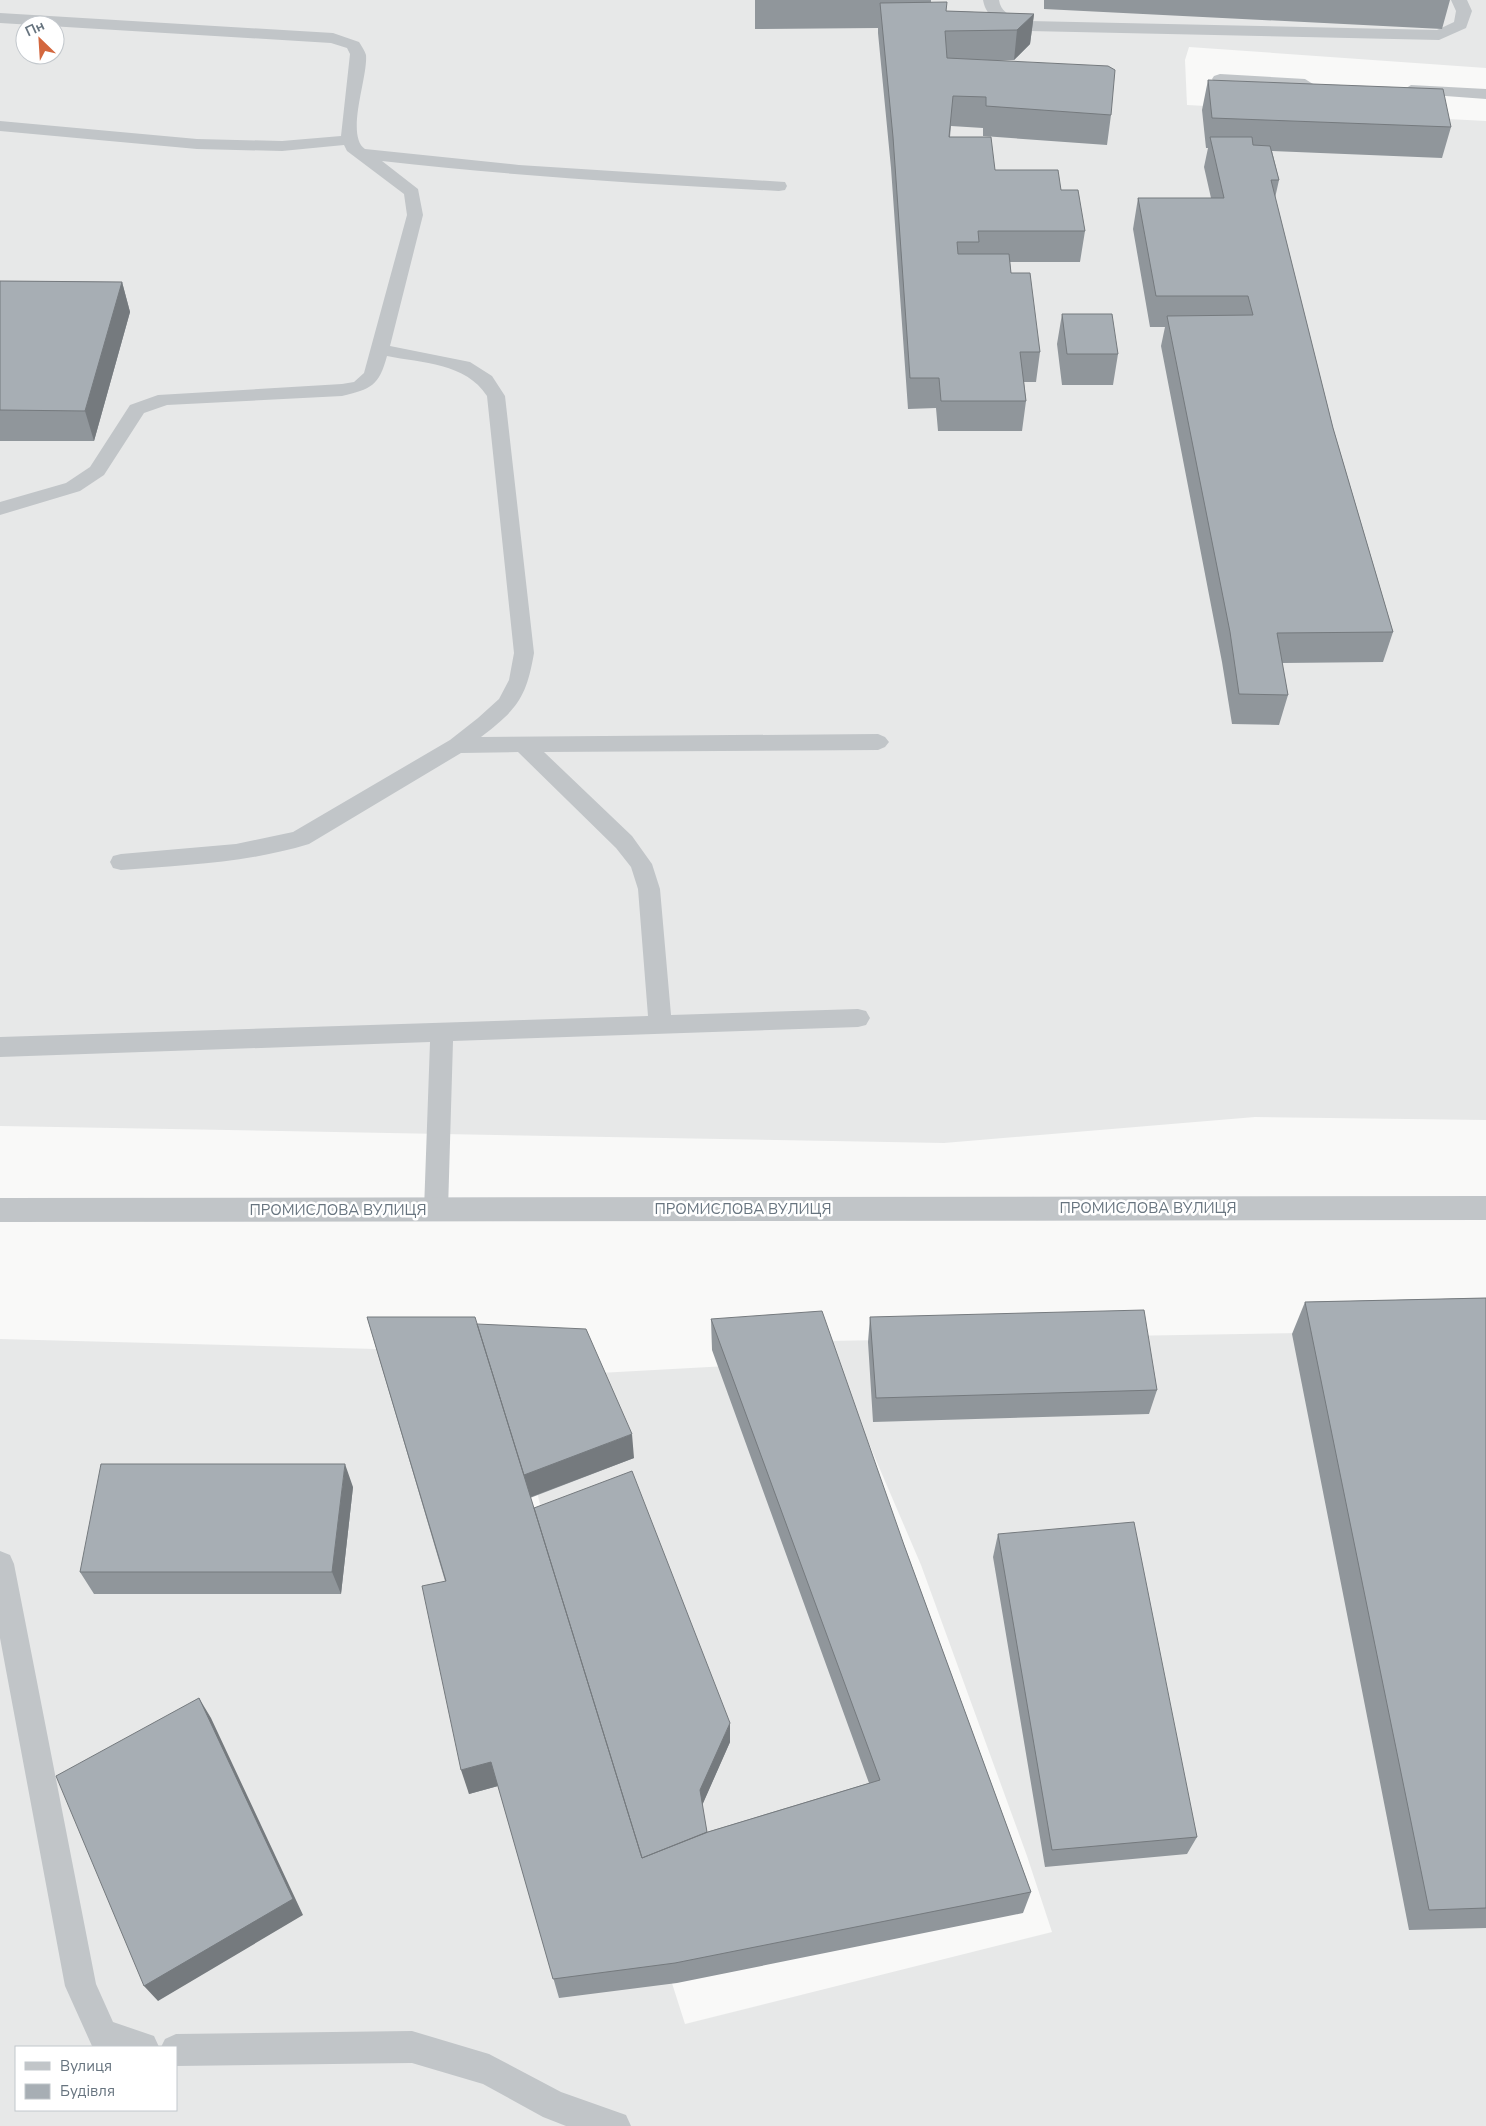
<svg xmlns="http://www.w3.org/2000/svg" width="1486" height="2126" font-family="'Nunito Sans',sans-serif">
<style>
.built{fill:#e7e8e8;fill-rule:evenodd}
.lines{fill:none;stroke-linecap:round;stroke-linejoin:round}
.service{fill:#c1c5c8;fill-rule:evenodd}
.tertiary{fill:#c1c5c8;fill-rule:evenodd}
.wall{fill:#90969b}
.shaded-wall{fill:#757a7e}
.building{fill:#a7aeb4;stroke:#757a7e}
.labels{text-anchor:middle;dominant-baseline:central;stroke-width:5;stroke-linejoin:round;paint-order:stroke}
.street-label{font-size:15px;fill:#67747f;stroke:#fff}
</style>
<rect width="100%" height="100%" fill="#f9f9f8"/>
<path class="built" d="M0 0H1486V68L1189 47 1185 60 1187 105 1486 121V1120L1255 1117 944 1143 0 1126ZM25 25H55V55H25Z
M1486 1330V2126H0V1339L376 1349 473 1358 685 2024 1052 1932 1027 1856 921 1565 825 1341ZM16 2047H176V2110H16Z
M817 1361 992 1866 698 1964 558 1553 540 1504 508 1378Z"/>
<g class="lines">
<path class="service" d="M983 0H999C1001 15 1016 18 1029 21L1437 30 1454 22 1456 11 1451 0H1467L1472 11 1466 28 1439 40 1029 31C1010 26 987 23 983 0Z
M0 13 333 33 359 42C361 45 365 51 366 55 368 78 345 135 365 149L519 165 785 182 787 186 785 190 779 191C646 184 514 176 382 161L418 189 423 215 390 346 470 362 492 376 505 396 534 653C526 699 517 709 481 737L878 734 885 737 889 742 885 747 878 750 544 752 632 836 652 864 660 889 671 1015 858 1009 866 1011 870 1018 866 1025 858 1027 453 1041 448 1210 445 1217 436 1221 427 1217 424 1210 430 1042 0 1057V1037L648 1016 638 889 631 867 616 848 518 752 461 753 309 844C247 863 185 865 121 870L113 868 110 862 113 856 121 854 236 844 293 832 450 740 478 718 499 699 509 680 514 653 487 396C466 363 422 363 387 356 379 386 371 389 342 396L167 405 144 413 104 475 80 491 0 515V502L66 483 90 467 130 405 158 395 342 384 354 382 364 373 407 215 404 194 347 151 344 145 282 151 197 149 0 131V121L197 139 282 141 341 136 350 54 347 48 331 43 0 23Z
M1220 74 1305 79 1313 84 1305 89 1214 82 1212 79 1214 76Z
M1411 85 1486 89V99L1405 93 1403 90Z
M0 1551 10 1555 14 1564 96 1984 113 2022 154 2036 159 2047 92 2046 65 1986 0 1638Z
M412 2031 489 2054 561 2092 626 2115 631 2126H566L543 2117 483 2084 412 2063 176 2066V2047H161L165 2039 176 2034Z"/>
<path class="tertiary" d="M1486 1196V1220L0 1222V1198Z"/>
</g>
<path class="wall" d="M755 0H931V2L946 11 1034 14 1030 44 1014 60 990 61 1111 115 1107 145 983 136V128L951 126 950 137 995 170 1061 190 1085 231 1080 262H1010L1011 273 1040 352 1036 382H1024L1026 401 1022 431H938L936 408 908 409 891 168 878 33V28L755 29Z
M1044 0H1450L1442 29 1044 9Z
M1208 80 1451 127 1442 158 1272 151 1279 180 1275 198 1333 428 1393 632 1383 662 1282 663 1288 695 1279 725 1232 724 1222 662 1161 346 1165 327H1150L1133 229 1138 198H1211L1204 167 1208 148H1206L1202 110Z
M0 281 122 282 130 312 94 441H0Z
M1062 314 1118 354 1113 385H1062L1057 344Z
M1486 1298V1928L1409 1930 1292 1334 1305 1302Z
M367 1317 634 1458 530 1498 534 1508 730 1742 702 1805 707 1832 869 1783 712 1350 711 1319 904 1545 1031 1892 1023 1913 677 1983 559 1998 498 1786 469 1794 445 1581Z
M870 1317 1157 1390 1149 1414 873 1422 868 1342Z
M353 1487 341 1594H94L80 1572Z
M998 1534 1197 1837 1187 1854 1045 1867 993 1557Z"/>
<path class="shaded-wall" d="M1034 14 1030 44 1014 60 1017 30Z
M122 282 130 312 94 441 85 411Z
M632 1434 634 1458 528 1498 524 1475Z
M345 1464 353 1487 341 1594 332 1572Z
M199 1698 211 1718 303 1915 158 2001 144 1986Z
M730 1723V1742L701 1808 700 1790Z
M491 1762 498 1786 469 1794 461 1770Z"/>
<path class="building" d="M947 2 946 11 1034 14 1017 30 945 31 947 58 1108 66 1115 70 1111 115 986 106V97L953 96 949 137H991L995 170H1058L1061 190H1078L1085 231H978L979 242H957L958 254H1009L1011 273H1030L1040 352H1020L1026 401H941L939 378H910L893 137 880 3Z
M1208 80 1443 89 1451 127 1212 118Z
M1210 137H1252L1253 145 1270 146 1279 180H1271L1333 428 1393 632 1277 633 1288 695 1239 694 1230 632 1167 316 1253 315 1248 296H1156L1138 198H1224Z
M0 281 122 282 85 411 0 410Z
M1062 314H1112L1118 354H1067Z
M1486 1298V1908L1429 1910 1305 1302Z
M1144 1310 1157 1390 876 1398 870 1317Z
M822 1311 904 1545 1031 1892 675 1963 553 1979 491 1762 461 1770 422 1586 446 1581 367 1317H475L642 1858 708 1832 880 1780 711 1319Z
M477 1324 586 1329 632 1434 524 1475Z
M101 1464H345L332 1572H80Z
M632 1471 730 1723 700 1790 707 1832 642 1858 534 1508Z
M1134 1522 1197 1837 1052 1850 998 1534Z
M199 1698 293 1899 144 1986 56 1776Z"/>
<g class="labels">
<g class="street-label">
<text x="1148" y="1208">ПРОМИСЛОВА ВУЛИЦЯ</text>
<text x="743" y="1209">ПРОМИСЛОВА ВУЛИЦЯ</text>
<text x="338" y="1210">ПРОМИСЛОВА ВУЛИЦЯ</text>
</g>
</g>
<rect x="15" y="2046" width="162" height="65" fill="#ffffff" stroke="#c2c7cc"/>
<rect x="25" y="2062" width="25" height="8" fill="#c1c5c8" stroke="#c2c7cc"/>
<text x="60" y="2071" font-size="15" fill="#67747f">Вулиця</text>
<rect x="25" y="2084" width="25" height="15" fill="#a7aeb4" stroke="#c2c7cc"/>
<text x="60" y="2096" font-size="15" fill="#67747f">Будівля</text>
<g transform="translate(40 40) rotate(335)"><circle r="24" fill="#ffffff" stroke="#c2c7cc"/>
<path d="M0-4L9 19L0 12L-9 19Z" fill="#d3673e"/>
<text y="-8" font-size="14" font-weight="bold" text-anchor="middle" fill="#67747f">Пн</text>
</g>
</svg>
